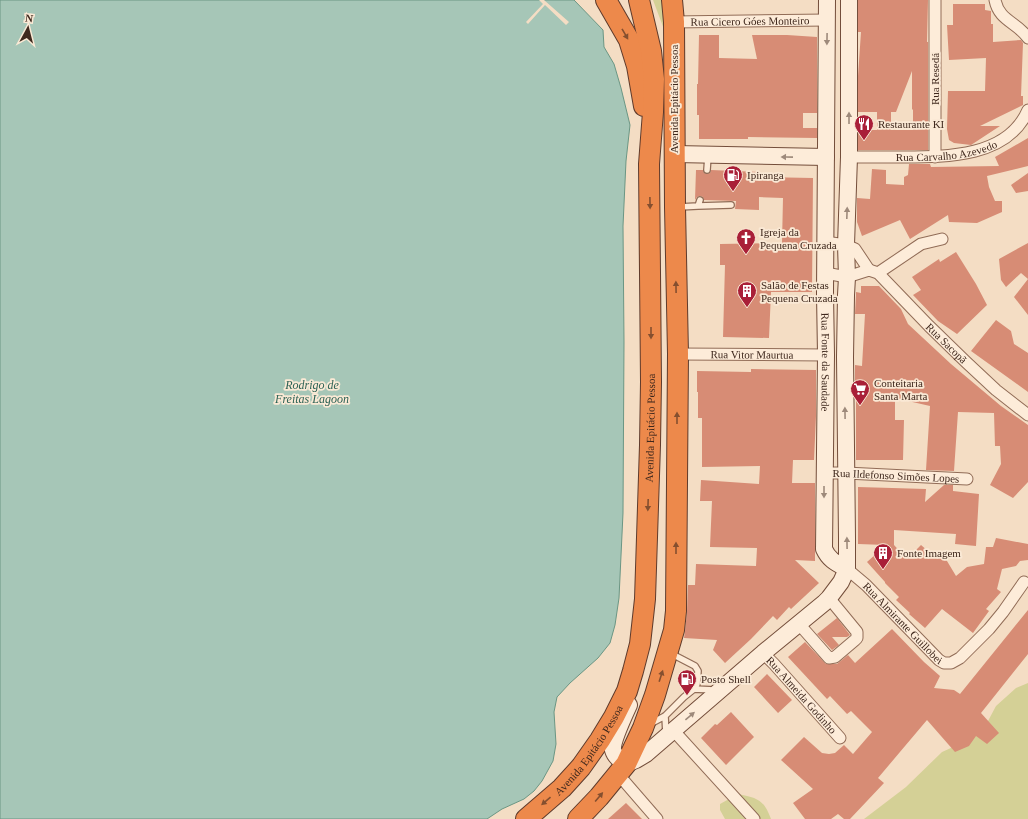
<svg xmlns="http://www.w3.org/2000/svg" width="1028" height="819" font-family="'Times New Roman',serif">
<style>
.green{fill:#d4d096}
.water{fill:#a6c6b7;stroke:#6b9684}
.pier{fill:#f4ddc4}
.building{fill:#d78c75;fill-rule:evenodd}
.lines{fill:none;stroke-linecap:round;stroke-linejoin:round}
.lane-casing{stroke:#916c57;stroke-width:8}
.street-casing{stroke:#916c57;stroke-width:13}
.secondary-casing{stroke:#734d3a;stroke-width:18}
.highway-casing{stroke:#5f3b2c;stroke-width:22}
.lane{stroke:#fdecd9;stroke-width:5.5}
.street{stroke:#fdecd9;stroke-width:11}
.secondary{stroke:#fdecd9;stroke-width:16}
.highway{stroke:#ed894b;stroke-width:20}
.oneway{fill:#854f2f}
.oneway2{fill:#9e8a7b}
.labels{text-anchor:middle;dominant-baseline:central;stroke-width:3.5;stroke-linejoin:round;paint-order:stroke}
.street-label{font-size:11px;fill:#3f281d;stroke:#fae9d5}
.poi-label{font-size:11px;fill:#3f281d;stroke:#fae9d5;text-anchor:start}
.water-label{font-size:12px;font-style:italic;fill:#2b6154;stroke:#fae9d5}
</style>
<rect width="100%" height="100%" fill="#f4ddc4"/>
<path class="green" d="M653 0H666L665 32Z
M1028 683V819H864L906 787 942 752 962 743 988 721 996 706 1016 688Z
M738 794C758 798 764 800 771 819H725L720 810V804Z"/>
<path class="water" d="M0 0H574L603 30 604 47 614 64 621 88 630 125 626 161 623 226 624 342 623 513 619 598 615 625 610 643 598 658 570 683 557 697 554 712 556 744 553 761 542 781 534 791 524 799 502 809 487 819H0Z"/>
<path class="pier" d="M539 0H544L569 22 566 25 545 5 528 24 526 22 543 4Z"/>
<path class="building" d="M858 0H928L927 42H928V150H858V130H877V112H858V76L861 32H858ZM912 71V110L913 109V130H891V112H896Z
M953 4H985V10L991 11V24H993V42L1021 40 1023 43 1021 96H1023V105L980 126H1000L971 145 954 143 949 140 947 129 948 91H985L986 58 949 60 947 25H953Z
M699 35H719V58L757 59 752 35H787L817 37V113H803V128H817V138L748 137V139H699V115H697V84H698Z
M1028 138V166L987 176 989 187 995 201H1002V212L977 223 949 222 948 215 910 239 900 220 862 236 857 222V198L870 199 872 169 886 170V184L904 185V177L908 175 909 164H930L931 167 999 166 995 157Z
M696 170H703L704 173 707 174 710 173 711 170 760 172V177L813 178 812 292H771L769 338 723 337 725 265H720V244L782 243 783 198 759 197V210L735 209 736 201 704 200 703 197 700 196 697 197 695 200Z
M1028 173V191L1016 193 1011 185Z
M1028 243V315L1014 297 1028 279 1021 273 1006 287 1001 280 999 259Z
M956 252 976 284 987 305 957 334 938 321 913 295 921 290 912 277 939 259 940 262Z
M861 286H879L901 309 908 324 951 364 1001 406 1028 425V482L1013 498 990 485 1001 464 1000 446H995L994 413 958 412 954 471 926 470 930 406 895 398V420H904L903 460H856V387H855V365L862 366 865 314H855L856 295V292L861 293Z
M996 320 1011 331 1014 344 1028 353V392L971 351Z
M751 369 816 370V416L814 460H793L792 483H815V561L795 560 819 583 791 609 789 607 777 620 773 616 751 639 725 663 713 650 717 640 684 638 685 631 687 612 688 585H695L696 564 756 566 757 548 710 547 712 501H700L701 480 759 484 760 466 702 467V418H698V392H697V371L751 372Z
M944 485H953V491L979 494 976 546 955 544 956 534 894 530V545L907 559 921 545 936 558 940 554 947 561 956 576 967 567 984 564 986 547H993L996 538 1028 544V560L1020 561 1016 566 1002 569 997 589 1001 592 986 609 989 611 973 633 942 609 925 628 909 614 910 613 896 600 899 597 885 583V582L867 562 886 545 858 544V487L926 489 925 502Z
M1028 610V654L981 713 999 733 987 744 976 736 969 746 955 752 927 720 878 778 884 783 850 819H844L838 814 831 819H805L793 803 813 789 781 760 804 737 822 753 829 754 835 753 844 745 853 754 872 732 851 711 847 714 830 696 827 699 788 657 805 642 826 664H837L848 655 855 663 892 629 924 662 940 676 934 688 954 690 960 694Z
M837 618 850 635 847 637H832L839 645 832 650 817 634Z
M767 674 792 700 778 713 754 687Z
M731 712 754 737 726 765 701 738 715 724 717 725Z
M626 803 642 819H608Z"/>
<g class="lines">
<g class="lane-casing">
<path id="lane" d="M707 170 708 156
M698 206 731 205
M679 207 698 206 700 200
M694 689 714 690
M665 716 666 734
M650 724 665 716 684 697 694 689 697 684 698 671 695 666 670 653"/>
</g>
<g class="street-casing">
<g id="street">
<path d="M995 0C999 21 1017 22 1028 38"/>
<path id="s1" d="M674 22 827 20"/>
<path id="s2" d="M849 157C867 157 885 157 904 157 947 157 1008 157 1028 110"/>
<path d="M935 157V0"/>
<path d="M825 242 846 245 855 249 869 270"/>
<path id="s3" d="M825 273 847 277 869 270 878 273 929 326 966 362 996 390 1028 415"/>
<path d="M878 273 921 244 942 239"/>
<path id="s4" d="M678 354 826 355"/>
<path id="s5" d="M824 473H846L967 479"/>
<path id="s6" d="M847 569 866 585 939 660 944 663H951L960 658 989 629 1003 612 1024 582"/>
<path d="M799 624 829 658 835 657 855 640 857 638V632L829 598"/>
<path id="s7" d="M763 653 774 664 840 738"/>
<path d="M673 730 754 819"/>
<path d="M618 774 657 819"/>
</g>
</g>
<g class="secondary-casing">
<g id="secondary">
<path id="s8" d="M827 0 825 294 826 355 824 549C829 560 836 563 847 569"/>
<path d="M675 154 826 157"/>
<path d="M629 705C625 714 612 741 613 750 615 757 620 760 626 764L636 760 646 754 763 653 824 603 829 598 841 582 847 569V538L845 357 846 295 847 277 846 245 849 157V0"/>
</g>
</g>
<g class="highway-casing">
<g id="highway">
<path d="M606 0 629 40 637 66 644 106"/>
<path id="s9" d="M526 819 562 788 581 767 600 740 614 717 627 691 633 671 640 644 645 599 650 445 651 382 649 164 653 112 654 79 651 51 639 0"/>
<path d="M578 819 599 797 626 764 643 728 655 695 674 630 676 611 678 354 675 207 674 22 672 0"/>
</g>
</g>
<use href="#lane" class="lane"/>
<use href="#street" class="street"/>
<use href="#secondary" class="secondary"/>
<use href="#highway" class="highway"/>
</g>
<defs><path id="oneway-solid" d="M-6-.8H1V-3.2L6.5 0L1 3.2V.8H-6Z"/></defs>
<g class="oneway">
<use href="#oneway-solid" transform="translate(625 34) rotate(60)"/>
<use href="#oneway-solid" transform="translate(650 203) rotate(89)"/>
<use href="#oneway-solid" transform="translate(676 287) rotate(-91)"/>
<use href="#oneway-solid" transform="translate(651 333) rotate(90)"/>
<use href="#oneway-solid" transform="translate(677 418) rotate(-90)"/>
<use href="#oneway-solid" transform="translate(648 505) rotate(92)"/>
<use href="#oneway-solid" transform="translate(676 548) rotate(-90)"/>
<use href="#oneway-solid" transform="translate(661 676) rotate(-72)"/>
<use href="#oneway-solid" transform="translate(599 797) rotate(-50)"/>
<use href="#oneway-solid" transform="translate(546 801) rotate(139)"/>
</g>
<g class="oneway2">
<use href="#oneway-solid" transform="translate(827 39) rotate(91)"/>
<use href="#oneway-solid" transform="translate(849 118) rotate(-90)"/>
<use href="#oneway-solid" transform="translate(787 157) rotate(-179)"/>
<use href="#oneway-solid" transform="translate(847 213) rotate(-88)"/>
<use href="#oneway-solid" transform="translate(845 413) rotate(-91)"/>
<use href="#oneway-solid" transform="translate(824 492) rotate(90)"/>
<use href="#oneway-solid" transform="translate(847 543) rotate(-91)"/>
<use href="#oneway-solid" transform="translate(690 716) rotate(-40)"/>
</g>
<defs>
<g id="restaurant-pin" transform="scale(1)"><path d="M0 17L-7.5 6A9.5 9.5 0 1 1 7.5 6Z" fill="#a91f38" stroke="#fae9d5"/><path d="M-5-6h1v4h1v-4h1v4h1v-4h1v5L-1.5 .5V6h-2V.5L-5-1ZM5-6V6H3V1.5H1.5Q1.5-4 5-6Z" fill="#fff"/></g>
<g id="fuel-pin" transform="scale(1)"><path d="M0 17L-7.5 6A9.5 9.5 0 1 1 7.5 6Z" fill="#a91f38" stroke="#fae9d5"/><path d="M-5.5-6h7V0h2V4h1.3V-2.5L3-4.5l.8-.8L6-3V5H2.5V1h-1V6h-7ZM-4.2-4.7v3.2H.2V-4.7Z" fill="#fff"/></g>
<g id="church-pin" transform="scale(1)"><path d="M0 17L-7.5 6A9.5 9.5 0 1 1 7.5 6Z" fill="#a91f38" stroke="#fae9d5"/><path d="M-1.2-6h2.4v3.5h3.3v2.4h-3.3V6h-2.4V-.1h-3.3v-2.4h3.3Z" fill="#fff"/></g>
<g id="building-pin" transform="scale(1)"><path d="M0 17L-7.5 6A9.5 9.5 0 1 1 7.5 6Z" fill="#a91f38" stroke="#fae9d5"/><path d="M-4-6H4V6H1V3H-1V6H-4ZM-2.5-4.3h1.7v1.8h-1.7ZM.8-4.3h1.7v1.8H.8ZM-2.5-1h1.7V.8h-1.7ZM.8-1h1.7V.8H.8Z" fill="#fff"/></g>
<g id="supermarket-pin" transform="scale(1)"><path d="M0 17L-7.5 6A9.5 9.5 0 1 1 7.5 6Z" fill="#a91f38" stroke="#fae9d5"/><path d="M-6-5.5h2.5l.6 2H6L4.5 2H-2.5L-4.4-4H-6ZM-1.5 3.2a1.3 1.3 0 1 0 .1 0ZM3 3.2a1.3 1.3 0 1 0 .1 0Z" fill="#fff"/></g>
</defs>
<g fill-rule="evenodd">
<use href="#restaurant-pin" x="864" y="124"/>
<use href="#fuel-pin" x="733" y="175"/>
<use href="#church-pin" x="746" y="238"/>
<use href="#building-pin" x="747" y="291"/>
<use href="#supermarket-pin" x="860" y="389"/>
<use href="#building-pin" x="883" y="553"/>
<use href="#fuel-pin" x="687" y="679"/>
</g>
<g class="labels">
<g class="street-label">
<text stroke="none"><textPath href="#s1" startOffset="76">Rua Cicero Góes Monteiro</textPath></text>
<text transform="translate(935 79) rotate(-90)">Rua Resedá</text>
<text transform="translate(674 99) rotate(-90)">Avenida Epitácio Pessoa</text>
<text stroke="none"><textPath href="#s2" startOffset="98">Rua Carvalho Azevedo</textPath></text>
<text stroke="none"><textPath href="#s3" startOffset="153">Rua Sacopã</textPath></text>
<text stroke="none"><textPath href="#s4" startOffset="74">Rua Vitor Maurtua</textPath></text>
<text stroke="none"><textPath href="#s8" startOffset="362">Rua Fonte da Saudade</textPath></text>
<text stroke="none"><textPath href="#s9" startOffset="430">Avenida Epitácio Pessoa</textPath></text>
<text stroke="none"><textPath href="#s5" startOffset="72">Rua Ildefonso Simões Lopes</textPath></text>
<text stroke="none"><textPath href="#s6" startOffset="78">Rua Almirante Guillobei</textPath></text>
<text stroke="none"><textPath href="#s7" startOffset="57">Rua Almeida Godinho</textPath></text>
<text stroke="none"><textPath href="#s9" startOffset="94">Avenida Epitácio Pessoa</textPath></text>
</g>
<g class="poi-label">
<text x="878" y="124">Restaurante KI</text>
<text x="747" y="175">Ipiranga</text>
<text x="760" y="232">Igreja da<tspan x="760" dy="13">Pequena Cruzada</tspan></text>
<text x="761" y="285">Salão de Festas<tspan x="761" dy="13">Pequena Cruzada</tspan></text>
<text x="874" y="383">Conteitaria<tspan x="874" dy="13">Santa Marta</tspan></text>
<text x="897" y="553">Fonte Imagem</text>
<text x="701" y="679">Posto Shell</text>
</g>
<g class="water-label">
<text x="312" y="385">Rodrigo de<tspan x="312" dy="14">Freitas Lagoon</tspan></text>
</g>
</g>
<g transform="translate(28 28) rotate(7)" stroke="#fae9d5" stroke-width="3" paint-order="stroke">
<path d="M0-3L7 15L0 10L-7 15Z" fill="#3f281d"/>
<text y="-6" font-size="11" font-weight="bold" text-anchor="middle" fill="#3f281d">N</text>
</g>
</svg>
